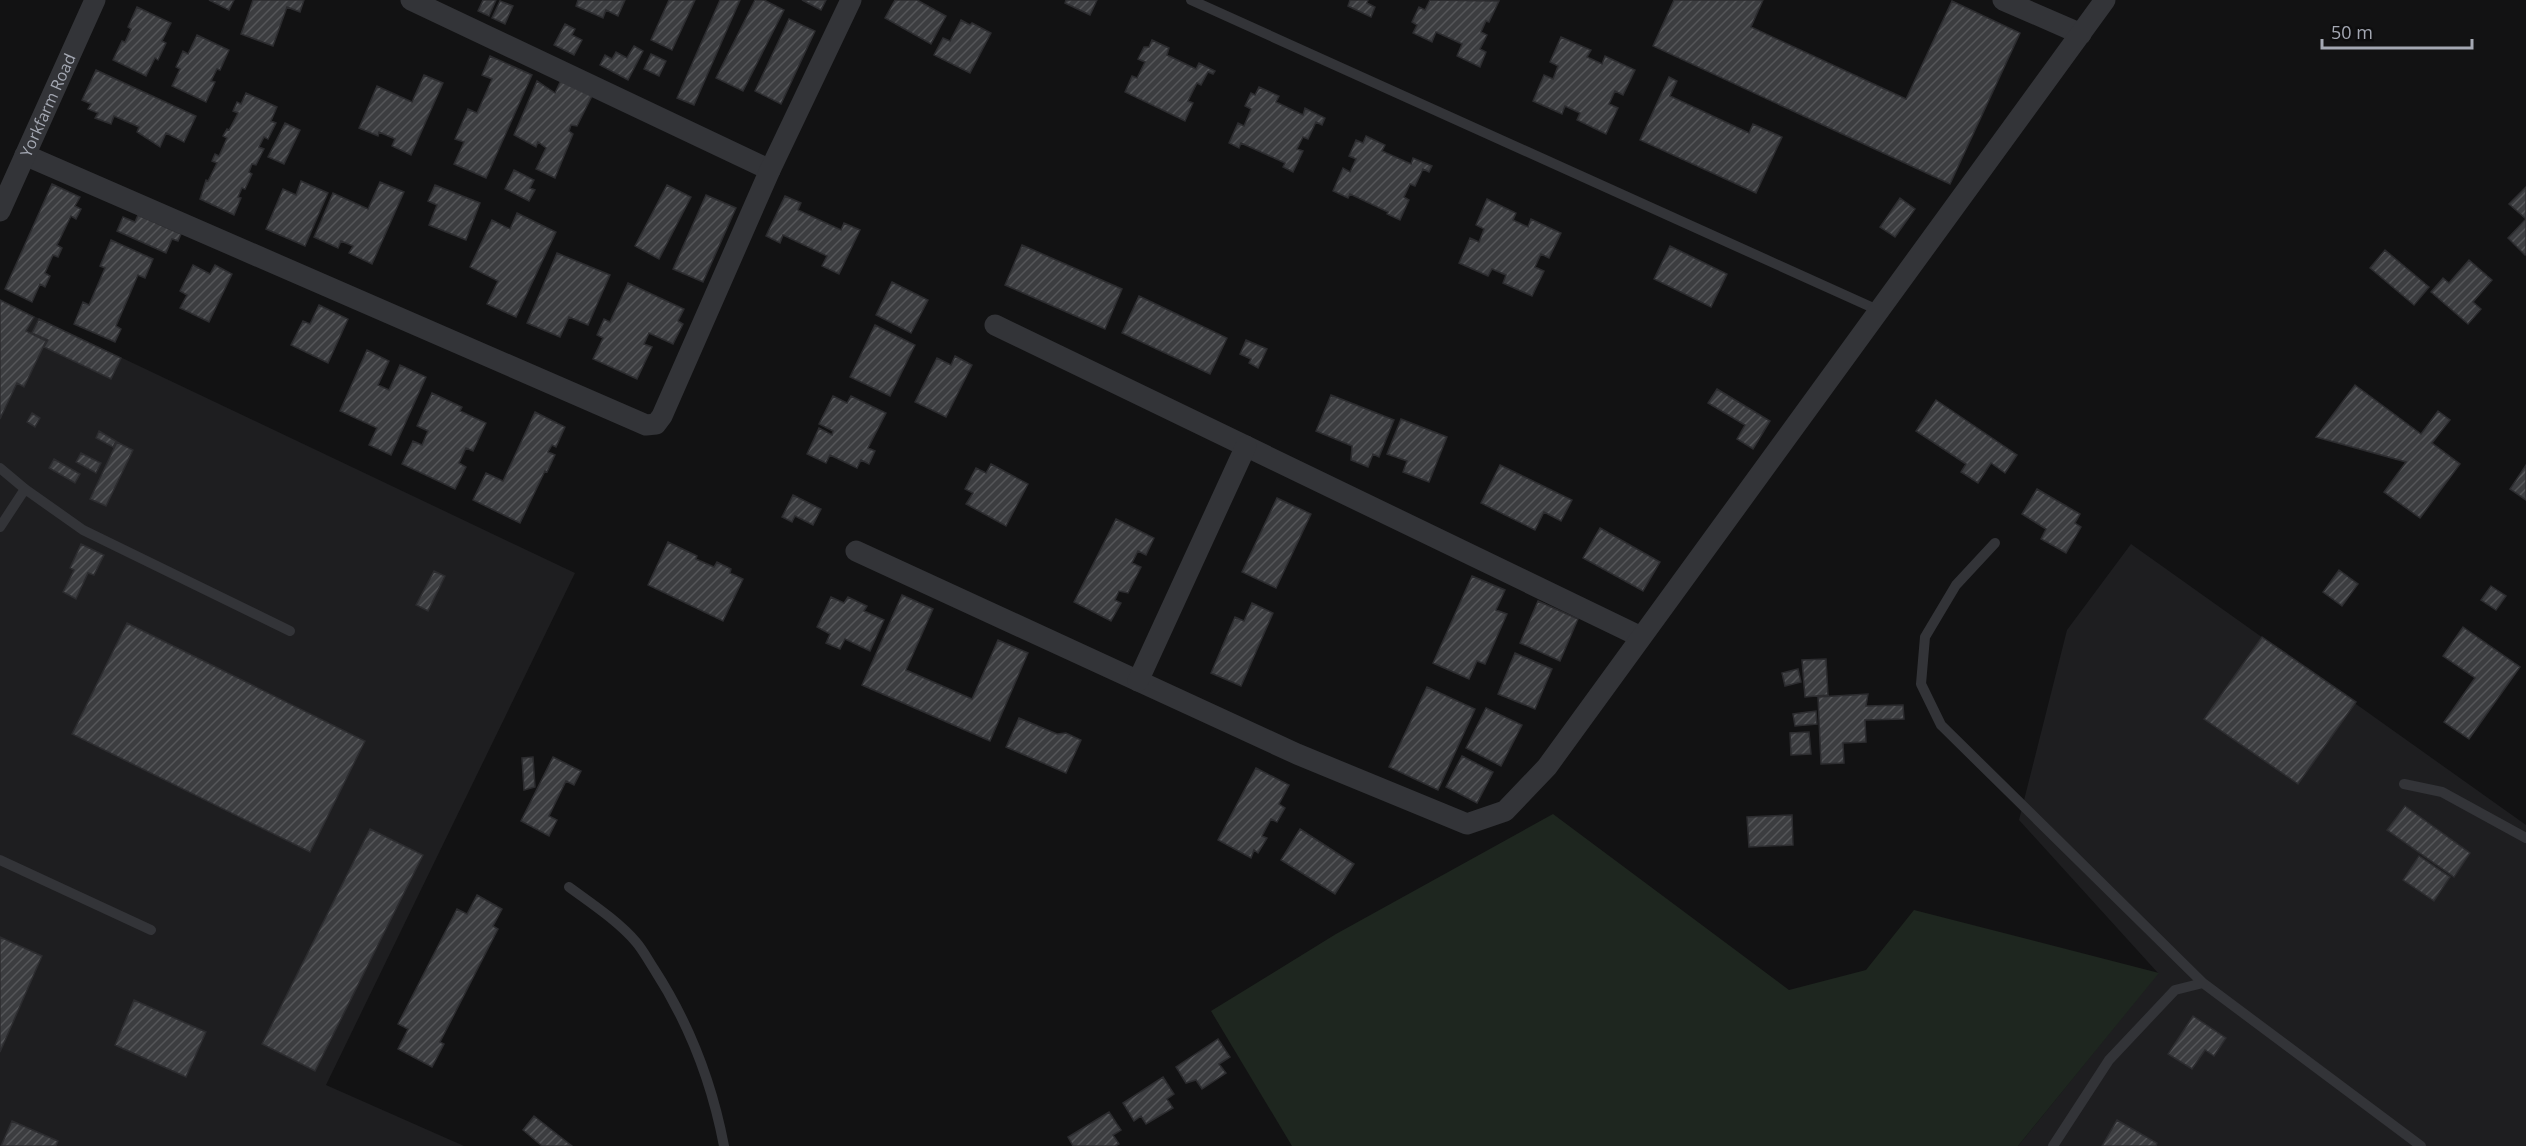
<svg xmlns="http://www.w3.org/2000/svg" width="2526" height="1146" font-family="'Open Sans',sans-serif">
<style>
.built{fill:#1e1e20}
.green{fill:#1e261f}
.building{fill:url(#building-hatch);stroke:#2c2c2f;stroke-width:1.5}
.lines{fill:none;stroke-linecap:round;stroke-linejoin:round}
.service{stroke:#333438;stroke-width:10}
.minor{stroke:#333438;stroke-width:21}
.labels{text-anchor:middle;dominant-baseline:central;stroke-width:4.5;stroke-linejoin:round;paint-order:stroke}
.street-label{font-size:16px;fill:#a4a8b3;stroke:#0d0d0e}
</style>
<defs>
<pattern id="building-hatch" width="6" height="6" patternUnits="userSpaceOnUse" patternTransform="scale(1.5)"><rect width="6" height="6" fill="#3c3d40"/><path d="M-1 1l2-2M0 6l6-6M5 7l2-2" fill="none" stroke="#555659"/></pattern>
</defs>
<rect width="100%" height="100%" fill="#121213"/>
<path class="built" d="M0 300 575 573 326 1085 464 1146H0Z
M2131 544 2526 825V1146H2018L2158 973 2019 820 2067 630Z"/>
<path class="green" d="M1553 814 1789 990 1866 970 1914 910 2159 973 2018 1146H1292L1211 1011 1336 934Z"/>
<path class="building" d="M209 0H234L229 10Z
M253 0H304L300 12 287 7 273 46 241 34Z
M483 0H496L489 16 478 11Z
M578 0H625L618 16 606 10 603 18 576 6Z
M669 0H695L672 50 651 40Z
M720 0H740L694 105 677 98Z
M755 0H764L784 10 743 91 716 78Z
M802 0H826L821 10Z
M895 0H917L946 16 931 44 885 18Z
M1066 0H1097L1090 15 1065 3Z
M1350 0H1368L1367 3 1375 7 1371 17 1348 6Z
M1430 0 1499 1 1489 22 1486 21 1481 32 1487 35 1480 49 1486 52 1480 67 1457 56 1462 44 1436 32 1432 42 1413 33 1417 25 1412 22 1419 7 1425 10Z
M1674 0H1763L1751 27 1906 99 1952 1 2020 33 1950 184 1653 46Z
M500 1 513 6 505 24 492 18Z
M137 7 171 23 162 41 166 43 158 60 155 58 146 76 113 60 122 41 125 42 131 29 128 27Z
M789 19 815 31 781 104 755 91Z
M961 20 970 25 972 23 991 33 970 73 934 55 943 38 950 41Z
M565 24 575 29 572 35 582 40 574 55 554 45Z
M197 35 229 50 220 70 217 69 211 81 215 82 206 102 172 86 180 69 176 67 183 51 188 54Z
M1561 37 1591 50 1587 57 1602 64 1605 56 1635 70 1623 95 1615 91 1609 104 1618 108 1606 134 1577 120 1580 113 1565 106 1562 114 1533 101 1544 75 1553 79 1558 66 1550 62Z
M1152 40 1169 48 1167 55 1196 69 1199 63 1215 71 1213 74 1208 72 1201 85 1197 83 1188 101 1193 103 1185 121 1125 92 1132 76 1137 78 1145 62 1138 59 1144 47H1149Z
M634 46 643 51 628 80 600 65 605 55 612 59 616 52 627 58Z
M651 54 666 61 659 76 644 69Z
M490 56 532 75 486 178 454 164 464 142 455 139 468 109 477 113 492 79 482 75Z
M96 70 196 116 184 142 166 133 160 147 137 132 139 127 114 116 111 124 95 118 98 113 88 109 91 104 82 100Z
M424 75 443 83 411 155 392 146 395 139 379 132 378 136 359 128 377 86 412 102Z
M1669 77 1677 81 1670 96 1749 133 1753 124 1782 137 1756 193 1640 140Z
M562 78 592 96 577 126 571 125 569 131 573 134 555 178 536 169 546 148 538 142 536 147 514 135 537 81 555 93Z
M1259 87 1279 96 1276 102 1303 115 1305 108 1325 118 1322 125 1316 122 1308 139 1303 137 1297 149 1303 151 1293 172 1283 167 1285 163 1241 143 1239 148 1229 143 1238 123 1244 126 1251 109 1245 106 1251 93 1255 95Z
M246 93 277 107 271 121 276 123 268 139 264 137 259 147 264 149 256 165 252 164 249 172 252 174 245 189 242 188 238 197 241 198 234 215 200 199 206 180 208 181 217 163 212 161 215 154 219 156 227 138 223 136 227 129 229 130 238 113 233 111 237 102 241 104Z
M285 123 300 130 284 164 268 157Z
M1366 136 1385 145 1382 151 1411 164 1413 158 1432 166 1429 172 1423 169 1415 186 1410 184 1404 197 1409 200 1400 220 1387 214 1388 212 1350 194 1348 198 1333 191 1343 168 1350 172 1356 159 1349 156 1356 140 1363 143Z
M514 170 534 180 530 188 535 190 529 201 505 189Z
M301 181 328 193 305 246 266 229 283 189 296 195Z
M380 182 404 192 372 264 349 253 353 246 341 241 338 248 314 237 333 193 368 209Z
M52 184 80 197 75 206 81 209 76 219 71 216 57 245 62 248 58 257 53 255 45 273 50 276 45 287 40 284 32 302 5 289Z
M435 185 480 203 466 240 429 225 437 205 428 201Z
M667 185 691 197 659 259 635 246Z
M2526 187V253L2525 255 2508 238 2526 219 2509 204Z
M706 195 736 208 703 282 673 269Z
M785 196 801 203 798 210 841 230 844 223 860 230 839 274 822 266 827 256 783 235 780 243 766 236Z
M1900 198 1915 209 1895 237 1880 227Z
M1487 199 1516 213 1513 220 1528 227 1531 219 1561 233 1549 258 1541 254 1535 267 1544 271 1532 296 1503 283 1506 275 1492 269 1488 276 1459 263 1470 238 1479 242 1484 229 1476 225Z
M517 213 556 232 516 317 487 304 498 281 470 267 492 220 510 229Z
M138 215 181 234 178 241 172 239 166 253 117 231 123 217 135 222Z
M111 240 153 259 145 278 138 275 116 326 121 329 115 342 74 324 83 302 89 305 105 268 100 266Z
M1022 245 1122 289 1105 329 1005 285Z
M1670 246 1727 274 1711 307 1654 279Z
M2385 250 2429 287 2414 305 2370 268Z
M557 253 610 275 588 325 569 317 560 337 527 323Z
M2469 260 2492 280 2473 302 2481 309 2468 324 2431 292 2443 278 2449 283Z
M193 265 210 274 215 265 232 274 209 322 180 308 187 295 180 291Z
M892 282 928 300 911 333 876 315Z
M628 283 684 309 678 321 683 324 673 344 649 333 644 344 652 347 637 379 593 359 603 338 597 335 604 319 610 322Z
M1139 296 1227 338 1210 374 1122 333Z
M0 300 34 317 26 331 46 341 24 387 17 383 0 419Z
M319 305 348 319 328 363 291 345 303 321 310 324Z
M39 319 121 358 111 379 44 347 48 340 32 333Z
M875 325 915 345 890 396 850 377Z
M1246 340 1267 349 1258 368 1249 363 1251 359 1240 354Z
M367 350 389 361 378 385 389 390 400 365 426 377 391 455 369 445 377 428 340 411Z
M955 356 972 365 946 417 915 402 937 358 951 365Z
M2355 385 2421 434 2438 411 2450 420 2432 443 2460 464 2420 518 2384 492 2406 462 2316 437Z
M1717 389 1770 421 1753 449 1737 439 1745 425 1708 403Z
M432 393 462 407 460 411 486 423 473 451 466 448 459 463 466 467 455 489 402 464 413 441 422 445 428 431 417 426Z
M1331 395 1394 420 1379 457 1373 454 1368 467 1351 460 1352 446 1316 431Z
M833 396 847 403 851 396 886 413 868 448 875 451 869 464 861 460 857 468 830 455 826 463 807 454 819 428 832 435 833 431 819 424Z
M1936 400 2017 455 2005 473 1991 463 1978 483 1961 472 1966 464 1916 431Z
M535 412 565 427 556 447 552 445 548 452 555 455 547 472 545 471 520 523 473 500 486 473 503 481Z
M32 413 40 418 35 427 27 422Z
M1401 419 1447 437 1429 482 1403 472 1407 461 1387 454Z
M99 431 116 441 113 447 96 438Z
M117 442 133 450 106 506 90 499Z
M81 453 101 463 96 473 76 462Z
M54 459 80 474 75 483 49 468Z
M991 464 1028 484 1006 526 966 504 973 493 965 489 976 468 986 473Z
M1500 465 1572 500 1561 521 1544 512 1535 530 1481 503Z
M2526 465V500L2510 489Z
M2037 489 2080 514 2075 523 2081 527 2066 553 2041 539 2046 529 2022 514Z
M793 495 821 509 813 525 795 516 792 522 782 517Z
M1277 498 1311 514 1276 588 1242 572Z
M1116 519 1154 538 1146 555 1138 551 1132 563 1141 567 1128 593 1119 591 1115 600 1121 603 1111 621 1074 602Z
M1600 528 1660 562 1643 591 1583 558Z
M668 542 697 556 696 559 714 567 717 562 731 569 730 573 743 579 723 621 648 585Z
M81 544 104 555 94 575 88 573 76 599 63 592 74 570 70 568Z
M2339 570 2358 584 2342 606 2323 592Z
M434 571 445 576 428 611 416 605Z
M1472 576 1505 590 1496 610 1507 614 1485 664 1477 661 1469 679 1433 663Z
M2491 586 2506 596 2496 610 2481 600Z
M902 595 933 609 906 670 972 699 998 640 1028 653 990 741 862 685Z
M831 597 844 603 848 597 867 606 864 611 884 620 870 651 845 639 840 649 826 643 830 634 817 627Z
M1538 601 1578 619 1560 661 1520 643Z
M1252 603 1273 613 1241 686 1211 673 1235 617 1244 621Z
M127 623 365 741 310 852 72 734Z
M2463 627 2520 667 2469 739 2444 722 2475 678 2443 656Z
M2262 637 2356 702 2298 784 2204 719Z
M1515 653 1552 669 1535 709 1498 694Z
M1826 659 1828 695 1805 697 1802 660Z
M1798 669 1801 682 1785 686 1782 673Z
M1427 687 1475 709 1438 790 1389 767Z
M1868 694 1866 706 1903 705 1904 719 1865 720 1866 742 1843 743 1844 763 1821 764 1818 697Z
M1486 708 1522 725 1501 766 1466 748Z
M1816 711 1817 724 1795 726 1793 714Z
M1019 718 1057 734 1066 733 1081 740 1066 773 1006 747Z
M1809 732 1811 754 1791 755 1790 733Z
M1462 756 1493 772 1477 803 1446 787Z
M533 757 535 787 524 790 522 758Z
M553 757 581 771 574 785 566 781 549 816 557 820 549 836 521 821Z
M1256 768 1289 785 1279 804 1285 808 1277 822 1271 819 1262 836 1267 838 1258 853 1254 850 1251 858 1218 840Z
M2405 806 2470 853 2454 877 2387 830Z
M1792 815 1793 845 1749 847 1747 817Z
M370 829 423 855 315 1071 262 1044Z
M1300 829 1354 864 1335 894 1281 860Z
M2419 856 2450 877 2434 901 2403 880Z
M477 895 502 909 493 926 498 929 440 1042 444 1044 432 1067 398 1049 408 1029 398 1024 457 909 467 914Z
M0 937 42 956 0 1052Z
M134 1000 206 1032 186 1077 115 1045Z
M2193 1016 2226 1038 2214 1056 2205 1050 2192 1069 2168 1054Z
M1218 1039 1230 1057 1219 1064 1226 1073 1202 1089 1196 1080 1186 1083 1176 1067Z
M1163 1077 1174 1094 1167 1099 1173 1108 1146 1124 1141 1116 1134 1121 1123 1103Z
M1109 1112 1121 1130 1113 1135 1119 1144 1115 1146H1073L1068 1137Z
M534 1116 572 1146H542L523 1130Z
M2117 1120 2157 1143 2156 1146H2102Z
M12 1121 58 1141 56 1146H1Z"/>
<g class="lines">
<path class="service" d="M1191 0 1880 311
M0 468 25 489 83 530 290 631
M0 527 25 489
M1995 543 1956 585 1925 637 1921 684 1941 725 2203 983
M2404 784 2442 792 2526 838
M0 860 151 930
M569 887C592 904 618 921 636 942 643 950 648 960 654 969 689 1023 712 1083 724 1146
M2053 1146 2109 1060 2175 990 2203 983 2421 1146"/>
<g class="minor">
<path d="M411 0 770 170"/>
<path d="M2003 0 2081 34"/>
<path d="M25 155 646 425 656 424 662 416 770 170 851 0"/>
<path id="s1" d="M0 211 95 0"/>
<path d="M995 325 1641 637"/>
<path d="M856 551 1297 754 1467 824 1505 811 1547 767 2105 0"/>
<path d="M1138 681 1246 446"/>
</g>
</g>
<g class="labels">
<g class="street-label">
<text stroke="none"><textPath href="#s1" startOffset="116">Yorkfarm Road</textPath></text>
</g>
</g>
<path d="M2322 39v9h150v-9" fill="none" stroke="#a4a8b3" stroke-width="3"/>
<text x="2331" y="39" font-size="18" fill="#a4a8b3" stroke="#0d0d0e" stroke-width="4.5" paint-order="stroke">50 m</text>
</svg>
